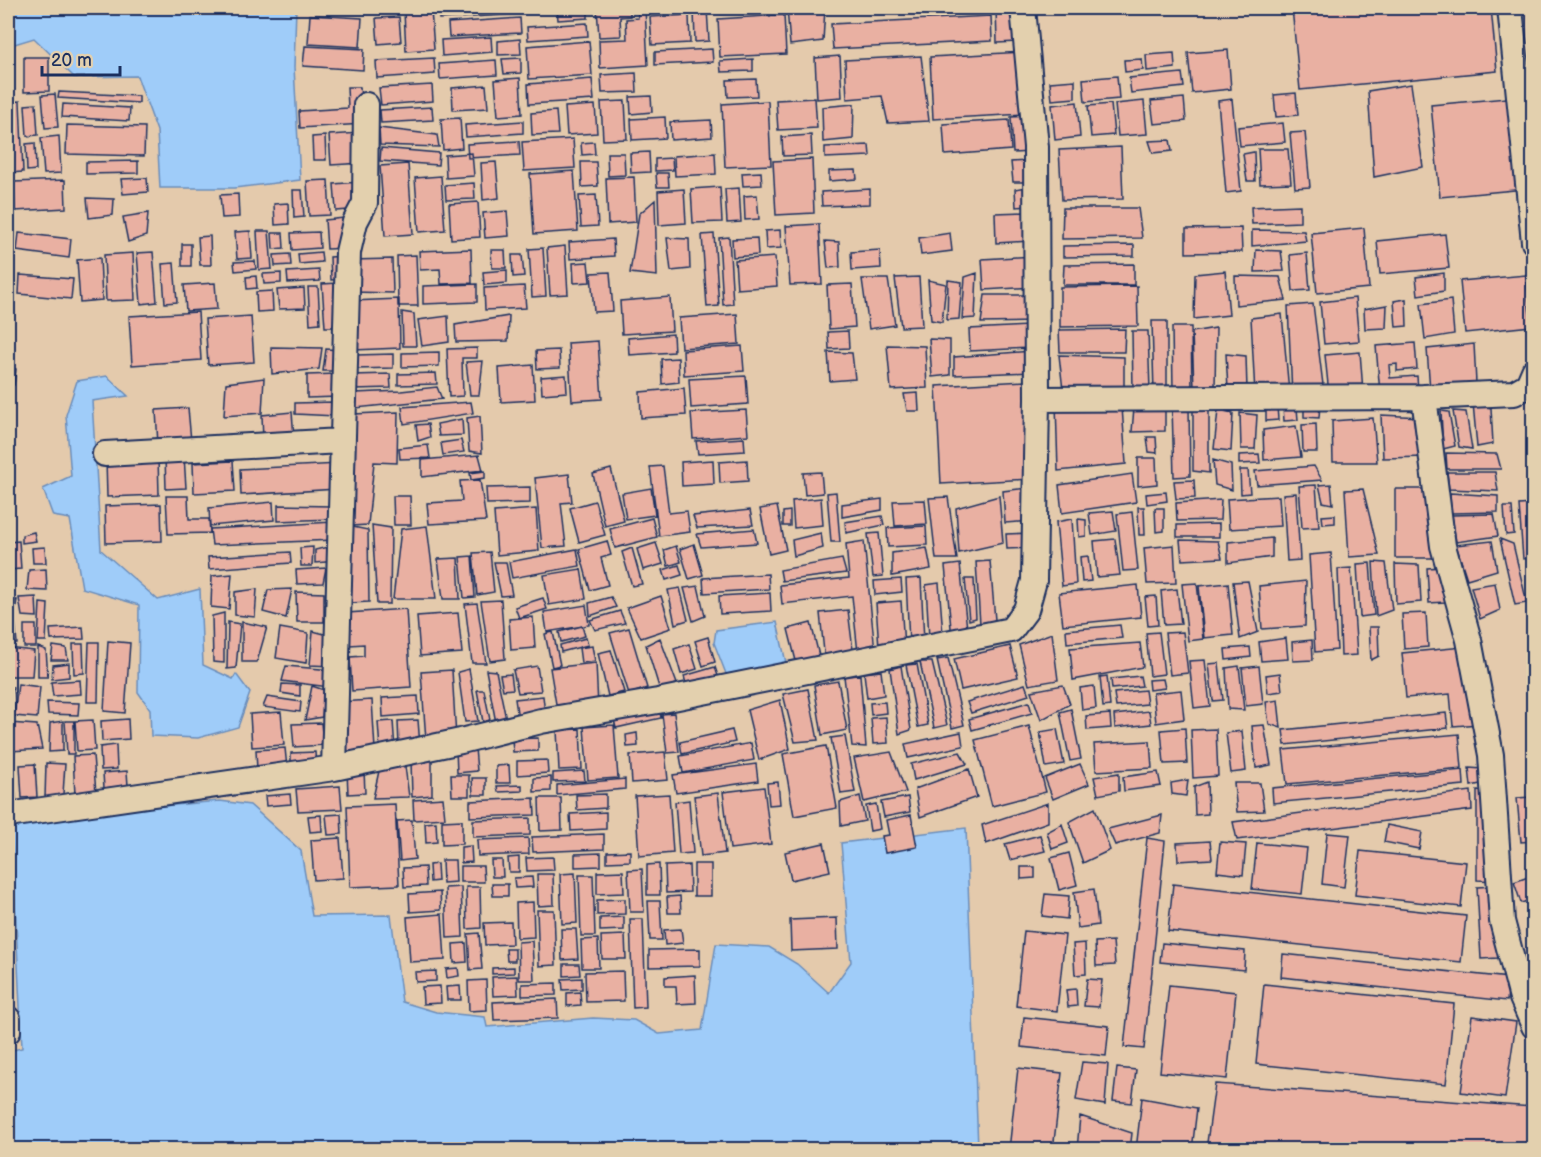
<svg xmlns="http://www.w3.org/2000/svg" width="1541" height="1157" font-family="'Balsamiq Sans',sans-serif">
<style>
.water{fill:#9fccf9;stroke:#6a8dbb;stroke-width:1.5}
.building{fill:#e9b0a2;stroke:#1b2f5e;stroke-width:1.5}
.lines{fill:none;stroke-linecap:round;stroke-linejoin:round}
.street-casing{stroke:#1b2f5e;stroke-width:28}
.street{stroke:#e3d0ae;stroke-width:24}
</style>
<rect width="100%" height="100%" fill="#e4caac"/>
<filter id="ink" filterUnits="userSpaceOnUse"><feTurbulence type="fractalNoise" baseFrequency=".0167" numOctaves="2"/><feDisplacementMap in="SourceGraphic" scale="12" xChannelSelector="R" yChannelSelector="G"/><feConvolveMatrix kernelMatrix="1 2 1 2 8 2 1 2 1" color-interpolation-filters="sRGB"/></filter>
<g filter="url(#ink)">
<path class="water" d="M8 8H296L294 67 300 180 234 188H160L157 131 137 76 74 77 34 38 8 46Z
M107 376 128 396 92 401 101 550 158 600 200 589 203 665 233 679 236 674 250 693 238 727 198 738 151 736 150 709 138 692 139 605 82 588 70 519 53 516 43 489 71 476 66 415 77 381Z
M777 622 788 672 730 684 714 643 716 630Z
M220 801 250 805 301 851 312 916 391 915 402 1002 436 1012 485 1017 487 1027 593 1018 634 1020 659 1034 702 1030 716 944 769 947 797 964 829 993 851 962 841 843 966 828 978 1149 8 1150V1051L22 1048 11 819Z"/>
<path class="building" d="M439 8H519L520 14 439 19Z
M557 8H588V18L558 20Z
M597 8H630V16L620 17 621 36 599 37Z
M637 8H645L648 65 600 68 599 40 627 39 626 19 638 18Z
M720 8H768L769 11 721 14Z
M787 8H825L823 41 790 45Z
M996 8H1015L1017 42 997 43Z
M1292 8H1491L1497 71 1300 90Z
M707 9 709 41 695 42 694 10Z
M431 10 434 49 406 51 404 12Z
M310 15 362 18 360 47 308 44Z
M689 15 690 43 652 45 650 17Z
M784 15 786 54 720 57 718 19Z
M991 16 992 41 833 49 831 24Z
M399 17 401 42 378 44 376 18Z
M520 18 521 33 449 37 448 23Z
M587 23 588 36 528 40 527 27Z
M491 37 492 52 442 56 441 40Z
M520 39 521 54 498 55V41Z
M589 41 592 75 529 79 527 46Z
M305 46 364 49 363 70 303 66Z
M712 49 713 62 655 65V52Z
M1228 50 1231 89 1192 93 1188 53Z
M1024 52 1027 114 933 119 930 57Z
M1174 53 1175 68 1147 71 1146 55Z
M840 56 842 97 817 99 815 58Z
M921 56 929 121 888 123 882 96 847 99 845 60Z
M24 57H49V91L24 92Z
M434 58 435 74 377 78 376 61Z
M521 58V73L504 74 502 59Z
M753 59V71L721 72 720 61Z
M1142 59 1143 70 1125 72 1124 60Z
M496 60 497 75 440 79 439 64Z
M8 67H11L13 92H8Z
M636 73 637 92 602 93 601 75Z
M1182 73 1184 87 1131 93 1129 78Z
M1117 76 1119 99 1085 102 1083 79Z
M520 78 522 114 498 116 495 80Z
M592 79 594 100 529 104 528 84Z
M756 79 757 96 728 97 727 80Z
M1075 80V98L1052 100 1050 82Z
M1411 84 1423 167 1374 177 1368 91Z
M432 85 433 101 381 105 379 88Z
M486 85 488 108 453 110 452 88Z
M347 87H360L363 124 300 128 299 111 348 108Z
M59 92 139 96V103L58 98Z
M1296 93 1298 115 1276 117 1274 95Z
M55 94 58 127 45 128 42 95Z
M651 96 652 112 631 114 630 97Z
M1517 97 1525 189 1440 197 1431 105Z
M815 98 817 128 778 130 776 100Z
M1184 98 1186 121 1154 124 1151 101Z
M1232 99 1241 191 1226 193 1218 101Z
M20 101 23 172 9 173 8 102Z
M625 101 627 139 603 140 601 102Z
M768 101 771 165 725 167 722 104Z
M1144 101 1147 134 1118 136 1115 104Z
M1077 102 1080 137 1055 140 1052 105Z
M36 104 38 135 27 136 25 105Z
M63 104 130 108 129 121 62 117Z
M854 104 853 139 823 142 822 107Z
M1111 104 1114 135 1091 137 1088 106Z
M595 105 597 133 567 135 565 107Z
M432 107 433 120 381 123 380 110Z
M556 111 558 134 532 135 531 113Z
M1031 116 1032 152 1013 153 1011 117Z
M665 117 666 138 632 140 631 119Z
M460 118 462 148 443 150 441 119Z
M711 120 712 137 671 140 670 122Z
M1009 120 1011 150 945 155 943 124Z
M523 121V133L466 137 465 125Z
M1283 123 1285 142 1240 146 1238 127Z
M67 125 145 127 144 156 66 154Z
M379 128 437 135 439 147 380 145Z
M1305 132 1310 187 1295 188 1290 133Z
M361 133 363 163 331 165 329 135Z
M811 135 812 155 783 156 782 137Z
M59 136 61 173 44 174 41 138Z
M325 136 326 160H313L312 137Z
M573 139 575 168 524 171 522 142Z
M1170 140 1172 151 1153 153 1149 141Z
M519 141 520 155 468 158 467 144Z
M594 142 595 154 582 155 581 143Z
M35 143 36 170 27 171 26 144Z
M869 145 870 156 825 158V147Z
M1121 147 1123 199 1062 200 1059 150Z
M381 148 439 153 438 165 380 161Z
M1258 149H1288L1291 183 1260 184Z
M649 152 650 172 631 173 630 153Z
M1254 152 1255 181H1247L1243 154Z
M472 153 474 176 446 178 445 155Z
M607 153H624L625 175 608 176Z
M715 153 716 174 675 176 674 156Z
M672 158 673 170 655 171V159Z
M812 159 814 213 776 215 773 161Z
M138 161V173L86 174V162Z
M1027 161V182H1013L1011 162Z
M496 162 499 198 483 200 481 163Z
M581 162H596L598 186 582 187Z
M408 164 413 234 385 236 380 166Z
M856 170 857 179 829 181V171Z
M574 171 578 231 534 234 530 174Z
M761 172 762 185 743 186 742 173Z
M656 173H668L669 187H657Z
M441 176 445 230 419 232 415 178Z
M634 177 636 222 608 224 606 178Z
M147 178 148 192 123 194 121 179Z
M65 180 66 208 15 211 14 182Z
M328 180 330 215 309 216 307 181Z
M359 182 361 209 336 211 334 184Z
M474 183 475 199 446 200 445 185Z
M1030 186V206L1016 207 1015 189Z
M720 187 722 222 693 223 691 189Z
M739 188 741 222 727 223 725 189Z
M684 189 686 223 659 225 658 191Z
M870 189V204L822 206 821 192Z
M293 190H302L304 217 294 218Z
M238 194 239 217 222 218 220 195Z
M596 195 598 226 581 227 579 196Z
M757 195 759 219 745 220 744 196Z
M87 198 114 199 113 215 89 218Z
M655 200 657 276 630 273 639 214Z
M478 202 480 237 451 239 449 204Z
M288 203 289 224 275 225 274 204Z
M1300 205V222L1252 224 1251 207Z
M1063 208H1138L1142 238 1062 239Z
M507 211 509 236 485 238 483 213Z
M1029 212 1031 241 996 243 995 213Z
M148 213 146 236 128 242 123 217Z
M344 218 346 248 327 249 325 220Z
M819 224 822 284 790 285 786 226Z
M1241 228 1242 252 1186 253V229Z
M1364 228 1369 288 1317 293 1311 233Z
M780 230 781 248 766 249 765 231Z
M1252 230 1304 231 1306 241 1252 246Z
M250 231 252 258 237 259 235 232Z
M257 231H269L272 269 259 270Z
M319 232 320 248 292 250 291 233Z
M19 233 71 239 69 258 17 251Z
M272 233H283L284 248 273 249Z
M950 233 952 251 921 255 919 238Z
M714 234 719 306 707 307 702 235Z
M1445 234 1449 268 1380 274 1377 241Z
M210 236 211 265H200L198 237Z
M729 237 733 304 723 305 719 238Z
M667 238 689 239 690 269 671 271Z
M757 238 758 255 733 257 732 239Z
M613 239 614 256 570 259 569 242Z
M825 241 839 242 840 267 828 268Z
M182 244H191V266H182Z
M1134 245V256L1063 257V246Z
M565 246 568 294 550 295 547 248Z
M543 248 546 296 532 297 529 249Z
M471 249 472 283 441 284 440 269 420 270 419 251Z
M491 250H505L506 268H492Z
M880 250 881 268 852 270 851 252Z
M1256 250 1281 251 1284 271 1255 272Z
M153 252 157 302 141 304 137 253Z
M321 252 322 262 299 264 298 254Z
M133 253 135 300 106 301 104 255Z
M1307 253 1310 290 1293 291 1290 255Z
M290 254 291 265 275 266 274 255Z
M416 255 418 306H398L397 256Z
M512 255H522L524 276 513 277Z
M344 256 345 279 331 280 330 257Z
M1034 256 1035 287 984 290 982 259Z
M775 257 777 286 737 289 735 260Z
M100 258 102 300 80 302 77 260Z
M392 259 393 293 353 292 351 260Z
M255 261 256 269 235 271 234 262Z
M588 262 590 282 574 283 573 263Z
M174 263 177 302 165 303 162 264Z
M1134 264V285H1063L1064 265Z
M319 270 320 281 288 283 287 272Z
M507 270V283L484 285 483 272Z
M1225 271 1229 315 1194 319 1195 274Z
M610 272 613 311 594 312 591 273Z
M281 273V283L264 284 263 274Z
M977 273 975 318 962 319 965 277Z
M1444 273V291L1418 295 1416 277Z
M20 275 73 279 71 299 19 294Z
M1526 275 1531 326 1465 333 1460 281Z
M256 276 257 288 247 289 246 277Z
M1235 276 1280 277 1286 300 1236 305Z
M919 277 922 326 901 327 895 278Z
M862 279H888L895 325 869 329Z
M928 280 946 284 942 322 931 320Z
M948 280 962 282 959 319 947 320Z
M215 283 217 309 186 311 184 285Z
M338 283 341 327H325L322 284Z
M477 284V302L423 304V286Z
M852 284 855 327 829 329 827 285Z
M524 286 526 308 485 310 484 288Z
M1137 286 1138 326 1060 327V287Z
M308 287H318L320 323 310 324Z
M304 288 305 308 279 309 277 290Z
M272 291 273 311 257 312 256 292Z
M985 295H1032L1033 322 981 323Z
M670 297 672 331 622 334 620 301Z
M1355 298 1359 341 1324 344 1320 302Z
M399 299 400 348 354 350 352 301Z
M1406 299 1407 326 1396 327 1394 301Z
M1451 300 1454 334 1425 339 1421 304Z
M1313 304 1324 393 1292 395 1288 306Z
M1387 305 1386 328 1365 329 1364 309Z
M198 312 201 360 132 365 129 316Z
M402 312 414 314 416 346H403Z
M737 314 739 344 681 348 679 318Z
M1282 314 1289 392 1255 394 1251 318Z
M251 316 254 362 208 365 205 319Z
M448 316 449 342 422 346 418 320Z
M509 316 508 341 456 342 455 325Z
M1152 321H1167V392L1154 393Z
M1028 326 1030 348 970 351 969 329Z
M1172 327H1191L1192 390H1173Z
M1216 328 1215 388H1194L1192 332Z
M1125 329 1124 352H1060L1059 330Z
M848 331 849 348 829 349 828 332Z
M1132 331H1148L1150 391H1133Z
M673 334 674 352 629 355 628 338Z
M929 339 950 340V375L932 377Z
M598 341 602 399 572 401 568 343Z
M1415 343 1417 369 1397 371V364L1389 365 1390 378 1417 376 1418 391 1380 393 1376 346Z
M1474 344 1476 383 1430 390 1427 349Z
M887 345 925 346 927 388 891 390Z
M742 346 744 371 684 375 683 350Z
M271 347 322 348 319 369 272 374Z
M477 348V358H462L463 396 449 397 447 349Z
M326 349 340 350 337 371H323Z
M559 350 560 368 537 369 536 351Z
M1032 351 1033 372 954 375V357Z
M439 352V366L402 367V353Z
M828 352 852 353 855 379 830 381Z
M1360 352 1363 391 1329 394 1325 355Z
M393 354V368L356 369V355Z
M1226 354 1246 356 1247 390 1228 389Z
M1059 355 1124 357V392L1063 390Z
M678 358 679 382 662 384 661 359Z
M483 361 479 395H470L466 362Z
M533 365 535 400 501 402 499 368Z
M8 367 16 369 14 385H8Z
M436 373 437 384 398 385V374Z
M337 374 338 397 307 398V375Z
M390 374 391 388 354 389 353 375Z
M566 375 567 392 542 394 541 377Z
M746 376 748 404 691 408 689 379Z
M264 378 262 413 224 416 226 383Z
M1025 381 1030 479 941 484 936 386Z
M437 387 442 399 356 408 355 393 401 391Z
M684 388 686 415 641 418 640 392Z
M918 393 919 411H907L904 394Z
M334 402 336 416 295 414V403Z
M471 402 473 413 404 424 402 407Z
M1304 402 1320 403 1319 418 1304 417Z
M1056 403 1122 407 1126 464 1058 471Z
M1473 403 1491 408 1493 444 1477 447Z
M1193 405 1209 407V473L1193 471Z
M1172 406 1189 407 1190 476 1174 477Z
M1277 406 1278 420 1266 421V407Z
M1283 406 1297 408 1298 420 1284 421Z
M1134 407H1165V431L1132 432Z
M188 408 191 441 158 445 156 410Z
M746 410 748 435 693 439 691 413Z
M1218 410 1233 413 1231 451 1214 449Z
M1441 411 1449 412 1455 446 1443 449Z
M1453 411 1466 412 1472 449 1459 447Z
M292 412 294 438 263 440 262 415Z
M398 412 397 463 374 462 368 525 351 526 354 414Z
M1240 413 1257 415 1255 449H1241Z
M1381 415 1422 417 1428 457 1383 458Z
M480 416 482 453 469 451 467 418Z
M1373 418 1377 462H1333L1332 421Z
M462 419 463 435 439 436 437 424Z
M428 424 430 437 418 441 416 425Z
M1316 424 1317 452H1303L1302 425Z
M1296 426 1301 457 1264 460 1263 430Z
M1147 437H1156L1157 453 1149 452Z
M744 438 745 451 698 454 696 441Z
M461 440 464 452 443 455 441 443Z
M428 445 430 458 400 459 399 448Z
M1446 453 1497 454 1501 469H1447Z
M1259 454 1260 463 1239 464V455Z
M479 455 483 470 422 477V460Z
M184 456 186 488 166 489 165 457Z
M158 457 159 495 107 497 106 459Z
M1138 458H1156L1157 484 1138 486Z
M713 460 714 484 682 486 681 462Z
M747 460 748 481 720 483 719 462Z
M1213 460 1231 465 1232 490 1215 485Z
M233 461 235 491 194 493 193 463Z
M339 464 337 489 241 495 240 469Z
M663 466 669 513 687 511 690 532 659 536 650 467Z
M1314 466 1322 480 1257 485 1255 471Z
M611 469 624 521 605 526 593 474Z
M1240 470H1248L1250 493 1241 494Z
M485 471V478L471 480 470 473Z
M821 472 823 493 805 495 803 473Z
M1447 472H1495L1498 491 1449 489Z
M569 474 572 502 561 503 566 546 542 548 535 478Z
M1132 474 1136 502 1062 513 1059 485Z
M480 480 486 521 429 524 427 503 462 501 460 481Z
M1194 480 1195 498 1176 499 1174 481Z
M1331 484 1333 504 1323 502 1319 485Z
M1316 485 1319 527 1302 528 1299 486Z
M530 487V503L487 504 486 488Z
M651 488 655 515 626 519 622 493Z
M1027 488 1033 521 1005 523 1003 491Z
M1363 489 1379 555 1349 557 1345 490Z
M1395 489H1429L1440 558H1395Z
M836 492 840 542H831L827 493Z
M1166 492 1167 501 1147 504 1146 494Z
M1296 493 1300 560 1287 561 1283 494Z
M1450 493 1498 496V512L1451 513Z
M166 496H188L189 519H209L210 533 168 534Z
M393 496H410L411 525H394Z
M999 496 1003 543 959 553 956 508Z
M1279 496 1281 526 1229 529 1227 499Z
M948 497 957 559H936L929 498Z
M821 498 823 525 794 528 792 501Z
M882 499V510L842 517V504Z
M925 500 927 524 895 526 893 501Z
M1221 500 1220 520 1177 521 1176 503Z
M595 501 605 535 579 542 570 508Z
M273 502 274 520 210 526 209 508Z
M161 504 162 541 106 543 105 506Z
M1534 504V558L1523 559 1519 505Z
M278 505 331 506 332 519 278 521Z
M777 506 786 550 769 554 760 509Z
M1138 507H1144L1145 535H1139Z
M1504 507H1512L1514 534 1506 535Z
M1155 508H1164V531L1156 532Z
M536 509 539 551 497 555 494 512Z
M750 510 753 525 697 528 693 516Z
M790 511V526H783V512Z
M1113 511 1116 531 1092 535 1089 513Z
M1132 512 1138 570 1123 571 1117 514Z
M1494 514 1498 536 1456 542 1452 515Z
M1335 515V523L1323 524 1322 516Z
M882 516 884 525 846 533 845 522Z
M652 518 657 537 615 548 610 529Z
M1072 519 1076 584 1062 586 1056 522Z
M1078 519 1086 520V536L1079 537Z
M333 522 335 540 212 545 210 529Z
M1219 524V537H1177V525Z
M372 525 391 528 390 604H377Z
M427 526 436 599H393L401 529Z
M926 526 927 545 888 547 887 528Z
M353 527 368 530 369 602 350 603Z
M754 529 757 543 701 547 697 534Z
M34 532 36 541 22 543V535Z
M821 533 823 548 794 556 792 540Z
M879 533 883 576 873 577 868 534Z
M1030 533V548L1007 549 1006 534Z
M1272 538V557L1228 563V542Z
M1115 539 1120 575 1097 577 1094 541Z
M1500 539 1513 544 1527 603 1515 605Z
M1180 540 1218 541 1222 558 1182 560Z
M19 541 21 569 8 570V542Z
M607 541 611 555 601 558 608 585 590 590 579 549Z
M864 541 875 651 858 653 852 596 782 604 780 585 849 578 846 544Z
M1492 541 1497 570 1467 579 1456 545Z
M656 543 663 564 643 570 637 549Z
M694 544 703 575 689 579 680 549Z
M336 545 337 561 315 563V550Z
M1174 545 1176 583 1147 584 1144 548Z
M676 546 681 562 668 566 664 550Z
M45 547 46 563H33L32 548Z
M313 547 312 566H301L300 548Z
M632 548 642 584 632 586 622 552Z
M927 548 931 569 892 576V553Z
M577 549 580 566 512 578 509 562Z
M290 552 291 563 209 569 208 557Z
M490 552 494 592 477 595 473 553Z
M1331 553 1337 650 1315 652 1309 555Z
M472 556 475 597 464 598 460 557Z
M1088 556 1091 581 1082 582 1080 557Z
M458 558 460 599H443L438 559Z
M842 559 846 573 782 581 780 570Z
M990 561 995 620 980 624 976 562Z
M494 562H506L512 595 501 596Z
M1373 562 1386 563 1392 610 1376 616Z
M1370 563 1374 615 1360 617 1357 564Z
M960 564 968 638H952L945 566Z
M1395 564 1419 565 1421 602 1396 604Z
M679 565 682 575 666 580 663 570Z
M1443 567 1445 602 1429 603 1427 568Z
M326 568 323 583 297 584 296 570Z
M1351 568 1357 655 1341 656 1338 569Z
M46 569 47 591 27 590 29 570Z
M581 569 586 599 549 605 544 575Z
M232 574 229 609 211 607 212 576Z
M768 574 769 589 704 593 703 578Z
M921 578 924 642 909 643 906 579Z
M901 579 902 592 875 595 874 581Z
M965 579H974L976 618 969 620Z
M1248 581 1258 632 1240 639 1233 582Z
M1306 581 1305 626 1262 629 1259 586Z
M939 583 943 635 929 638 926 585Z
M1197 583 1203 639 1188 641 1182 584Z
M1228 583 1233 635 1204 638 1199 586Z
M1495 583 1500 610 1480 619 1471 587Z
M1138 585 1141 617 1063 625 1059 593Z
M698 586 705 616 693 621 684 588Z
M680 588 688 620 675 624 668 590Z
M257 589 255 617 235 615V592Z
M292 589 286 618 263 612 268 590Z
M1177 589 1181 624 1164 625 1161 591Z
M296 592 324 593V622H297Z
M770 593 771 611 720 614 719 596Z
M661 596 671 628 641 638 627 608Z
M1156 596 1158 625 1148 626 1145 597Z
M36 597 37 617 22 616 19 598Z
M611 597 616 607 590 616 589 603Z
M543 598 547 609 519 618 515 607Z
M8 600H17L14 616H8Z
M501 600 505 659 490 661 481 601Z
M901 601 904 647 879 648 876 603Z
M40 603 48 604 46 641H38Z
M477 603 486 663H472L465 604Z
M586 605 589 625 547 632 544 612Z
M406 609 411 687 352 691 350 657 364 656V644L350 645 347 613Z
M848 610 854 658 825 662 820 613Z
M620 611 625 623 595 630 590 620Z
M224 613V663L213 662 212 616Z
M458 613 462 653 420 656 417 616Z
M1426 613 1428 647 1404 649 1402 614Z
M533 617 535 648 511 650 509 619Z
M8 621H15L17 644H8Z
M228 622 240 624 236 668 227 669Z
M242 622 267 627 257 662H242Z
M811 623 821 664 798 669 788 629Z
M24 625H36V647H24Z
M1120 625 1122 638 1067 643 1066 630Z
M582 626 585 636 561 642 559 632Z
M83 627 84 639 51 640 50 629Z
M1369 627H1378L1379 656 1371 660Z
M280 628 308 633 306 663 276 658Z
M629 628 647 688 629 694 610 633Z
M313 631 332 636 331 666 310 665Z
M553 632 560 665 552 667 545 634Z
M1159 632 1164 674 1150 676 1146 633Z
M1183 632 1188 673 1170 675 1165 633Z
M1052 633 1058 680 1029 685 1019 645Z
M708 637 715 662 703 666 695 641Z
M586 638 588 645 561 652 560 645Z
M660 638 680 692 662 697 646 645Z
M1286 638 1288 659 1261 661 1259 642Z
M1312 640 1313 660 1293 661 1292 642Z
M108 641 130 643 125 713 104 711Z
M89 642H99L98 702H87Z
M1140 643 1143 667 1073 680 1070 648Z
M73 644H83L84 673 74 674Z
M689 644 697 669 681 674 674 649Z
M53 646 66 648 68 660H51Z
M592 646 595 661 581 663 579 648Z
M1010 646 1018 677 961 690 954 659Z
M38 647 46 650 48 677H38Z
M1250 647 1251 657 1226 660 1225 649Z
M1463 647 1479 724 1453 726 1450 694 1406 698 1402 653Z
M8 648 34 651 32 676H8Z
M611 650 624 692 608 696 598 653Z
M948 658 964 725 952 728 937 660Z
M1205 660 1210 706 1194 708 1189 661Z
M920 662H932L947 725 934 728Z
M69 663V677L52 679 53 665Z
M596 663 598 707 557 710 550 668Z
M1219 663 1223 700 1213 701 1209 664Z
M917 664 928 725 918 727 906 665Z
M286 666 332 670 329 687 282 681Z
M537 666 541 691 518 693 513 670Z
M901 666 911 730 899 734 890 669Z
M1239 666 1244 710 1228 709 1226 668Z
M1259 666 1263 704 1246 706 1242 668Z
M715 667 720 682 688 692 684 676Z
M469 669 478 721 465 722 458 672Z
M452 670 456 738 426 740 421 672Z
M486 670 496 671 506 719 496 723Z
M881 671 884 695 867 698 864 673Z
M1280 673 1282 691 1268 693 1266 675Z
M511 674 513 689 503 690 500 675Z
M860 675 866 747 852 746 844 676Z
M1107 676 1110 706 1103 707 1100 677Z
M1140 676 1142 686 1112 689 1111 679Z
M1163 679 1165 688 1149 690 1148 680Z
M80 680 81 694 53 696 51 682Z
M838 681 847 730 822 735 814 685Z
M18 684 40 687 37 718 14 716Z
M282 684 300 685V696L281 693Z
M1025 684 1029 695 971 713 967 702Z
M1063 685 1070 704 1041 720 1031 691Z
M312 686 324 690 322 717 305 720Z
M1094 686 1096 708 1082 710 1080 688Z
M8 687H13L10 717H8Z
M808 689 818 740 795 742 783 694Z
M477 690H484L490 720 483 722Z
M1145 690 1147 704 1116 707 1114 693Z
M1181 690 1184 719 1156 723 1153 693Z
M418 696 419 714 383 717 382 698Z
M543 696 545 714 518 719 515 699Z
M267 697 301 702 300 712 263 707Z
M372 700 375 750 342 752 339 702Z
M780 700 790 749 759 760 747 710Z
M1278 700 1281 728 1269 724 1266 702Z
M47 702 79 703 78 715 48 714Z
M885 702 886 713 871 715 870 703Z
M1029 702 1032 713 972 730 969 719Z
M659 706 661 718 616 728 613 716Z
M1071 709 1081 759 1070 761 1060 712Z
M1149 711 1151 724 1115 728 1114 715Z
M281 712 284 745 252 747 250 714Z
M674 713 679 752 667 753 662 714Z
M1446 713 1448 728 1285 745 1283 730Z
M1110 714 1111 728 1087 730 1086 716Z
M886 717 888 743 873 744 871 718Z
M128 719 129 739 102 741 101 721Z
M93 720 95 750 77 751 75 721Z
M418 720 420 746 399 747 398 721Z
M63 721V751L49 752 50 723Z
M65 721H74V754H67Z
M393 721 395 750H380L378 722Z
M9 723 37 725 42 749 10 751Z
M321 723 323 745 294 747 292 724Z
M614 725 618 778 588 780 584 727Z
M1264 725 1271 765 1256 768 1252 726Z
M1029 726 1046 792 992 806 975 740Z
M1185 728 1187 763 1164 764 1161 730Z
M580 729 582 769 559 770 557 730Z
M1057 729 1064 764 1046 767 1040 732Z
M1216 729 1218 776 1193 778 1191 730Z
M732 730 735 742 682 754 680 742Z
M1242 731 1246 771 1231 773 1226 733Z
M961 732 963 746 908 758 905 744Z
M637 733 638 746 627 747 626 735Z
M1459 734 1462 768 1287 784 1283 750Z
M845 736 855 792 841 794 831 738Z
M538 738V751L513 752 512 739Z
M1150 741 1152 768 1096 771 1094 744Z
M751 743 754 760 683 773 680 756Z
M116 745 117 769 101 770 100 747Z
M826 746 837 808 794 816 783 754Z
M285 748 287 768 257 770 256 750Z
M475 748 477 771 457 773 456 749Z
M315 752 316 768 291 769V753Z
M665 752 668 780 632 783 630 755Z
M891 752 906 792 864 802 854 758Z
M960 752 967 764 914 780 911 764Z
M93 755 96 793 75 795 73 756Z
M432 757V795L412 797 411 760Z
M8 758H13L16 802 8 803Z
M547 760 548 773 517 775V761Z
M46 763 65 764 63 794 45 798Z
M35 764 37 797 22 798 20 765Z
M756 764 758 781 676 793 673 775Z
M1080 764 1089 784 1053 799 1045 778Z
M509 765 510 783H496V766Z
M405 766 409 797 373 798 379 771Z
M1469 768 1483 769 1485 783 1471 786Z
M969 769 977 797 920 817 915 789Z
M1463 770 1464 785 1273 803 1272 788Z
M127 771 128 786 104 788 103 773Z
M347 771H364L365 793 348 794Z
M584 771 585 781 553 782V773Z
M1158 772 1161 786 1124 791 1123 777Z
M1119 773V791L1098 795 1094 777Z
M451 775H469V796H452Z
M551 777V791L534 792V778Z
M472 778H486V795H473Z
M625 779V789L557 795V785Z
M1188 780 1186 796 1172 794 1171 783Z
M778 782 780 804 769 805 767 783Z
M1207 782 1208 814 1195 815 1194 787Z
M1234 783H1260L1264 811 1237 812Z
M522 785V791L498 792 497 786Z
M340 786 342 809 298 811 296 789Z
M764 787 771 844 730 849 723 792Z
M1471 791 1472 810 1237 840 1233 822Z
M1477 791 1490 792 1497 881 1477 880Z
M718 793 725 853 701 856 694 796Z
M290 794 291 804 266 806 265 796Z
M606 794V808L577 810 576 795Z
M669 794 673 853 639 856 635 796Z
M860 796 865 821 841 826 840 802Z
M908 797 910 812 884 817 881 802Z
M1531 797 1534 841 1521 842 1517 798Z
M443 798 445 818 414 820 413 800Z
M534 798 535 815 470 817V801Z
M539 798H561L562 830 540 831Z
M689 800 693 853 679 854 675 802Z
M1048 803V822L986 844 982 825Z
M395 804 399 885 350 887 347 806Z
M876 804 880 829 870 831 866 806Z
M1095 808 1110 850 1083 863 1069 822Z
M606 812V829L571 831 570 814Z
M341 814 342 834 328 835 326 815Z
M321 815 322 831 310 832 308 816Z
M911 815 917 847 885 853 882 836 889 835 886 820Z
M1162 815 1160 833 1115 845 1108 829Z
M530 818V835L473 837V820Z
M412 820 415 859 400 861 397 821Z
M462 820V844L442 845V821Z
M436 822 437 842 426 843 425 823Z
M1062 824 1068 843 1052 849 1047 832Z
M1387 825 1422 832 1419 849 1384 842Z
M1327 833 1350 835 1344 887 1322 884Z
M604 834V849L533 852 532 837Z
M1040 835 1045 851 1010 860 1005 844Z
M340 838 343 878 314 880 311 840Z
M528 838 529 854 478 856 477 840Z
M1147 838 1165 841 1144 1049 1124 1047Z
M1210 841 1212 859 1178 861 1177 843Z
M1220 842 1246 844 1243 875 1217 872Z
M824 843 830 871 791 880 785 852Z
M1257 843 1307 848 1302 894 1252 889Z
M471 846 472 862 461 863V847Z
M630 851V861L607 862V852Z
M1360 851 1466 862 1461 907 1355 895Z
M601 853V866L575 867V854Z
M1069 853 1077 885 1059 890 1051 858Z
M519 857V872H509L508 858Z
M553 857 554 870 527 871 526 858Z
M442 860H455L456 882 443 883Z
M491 860H502L503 877H492Z
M437 864 438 881 430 882 429 865Z
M659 864 660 895H647V865Z
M694 864H711V896H694Z
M689 865 690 892 666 893 665 866Z
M460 866H483L484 882H460Z
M425 867 426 886 404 887 403 868Z
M1021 867H1035V878L1021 879Z
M642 869 644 912H630L628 870Z
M623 871 624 893 597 894V872Z
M575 873 577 923 562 924 560 874Z
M537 874H553L554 905 538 906Z
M579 875H593L595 936H581Z
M1531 876 1534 899 1521 903 1514 882Z
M532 877 533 887 515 888 514 878Z
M492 884H508V896H493Z
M1173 884 1466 916 1461 962 1168 931Z
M1494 886 1498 958 1481 959 1477 887Z
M461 887 463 937 447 938 445 888Z
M466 887H480L481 928 467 929Z
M1094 889 1098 925 1078 928 1074 892Z
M440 892 441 910 410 912 409 894Z
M1045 894 1069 896 1067 919 1042 916Z
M680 896 681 913H668L667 897Z
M625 899V914L597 915V900Z
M648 901H660L662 940H650Z
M533 902 534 937 517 938 516 903Z
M537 910H554L556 965 539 966Z
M442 914 445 960 410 962 407 917Z
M624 917V930L600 931V918Z
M837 918 838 949 791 951 790 920Z
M630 919H643L646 1007 633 1008Z
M511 922 512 944 485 945 484 923Z
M561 929H576L578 959 562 960Z
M681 929 683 943 665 945 664 930Z
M1024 931 1065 935 1057 1011 1016 1006Z
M479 933 482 969 470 970 468 934Z
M625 935 626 959H602L601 936Z
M598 939 599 968H582L581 940Z
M532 941 534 980H519L518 942Z
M1113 941 1115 965 1096 966 1095 942Z
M466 943 467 962 454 963 453 944Z
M1085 943 1086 974 1075 975 1073 944Z
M1162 943 1245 951 1244 970 1160 962Z
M506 949H515V961H507Z
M700 949V966L649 967V950Z
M1283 954 1509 978 1507 1001 1281 977Z
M564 964H579L580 975 564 976Z
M514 967V973L492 974V968Z
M458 968 459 976 447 978 446 969Z
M436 971V981L416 982 415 972Z
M623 971 624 1001 586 1002 585 972Z
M695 975 696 1003 677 1004 676 986H665V977Z
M517 976 518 995 493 996 492 977Z
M582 978V989L563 990 562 979Z
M1087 979 1102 980 1099 1007 1084 1006Z
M486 980 487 1010 469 1011 468 981Z
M556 983V995L522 996V984Z
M1264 984 1454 1004 1446 1084 1256 1064Z
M1169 985 1236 992 1227 1079 1160 1072Z
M440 986 441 1003 423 1004 422 987Z
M460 986 461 1000H447L446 987Z
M1076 989 1077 1006 1068 1007 1066 990Z
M580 992 581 1005 567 1006V993Z
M557 999 558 1018 494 1020 493 1002Z
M1472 1016 1516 1022 1505 1098 1461 1092Z
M1024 1017 1109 1026 1106 1056 1021 1047Z
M1082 1062 1108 1064 1105 1105 1076 1100Z
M1018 1068 1062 1073 1053 1150H1009Z
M1117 1068 1136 1070 1132 1103 1113 1101Z
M1215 1084 1534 1107V1150H1206Z
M1142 1098 1197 1108 1192 1150H1136Z
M1080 1116 1132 1133 1130 1150H1077Z"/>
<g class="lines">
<g class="street-casing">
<path id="street" d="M1023 8 1036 147 1037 399 1424 397 1443 546 1469 640 1491 755 1502 921 1522 998 1534 1026
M1510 8 1534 242
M1424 397 1514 393 1528 385 1534 371
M105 454 341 441
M334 768 348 252 355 222 365 203 366 105
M8 815 334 768 461 741 541 721 658 701 1011 630 1026 610 1034 581 1037 399
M8 1019V1031"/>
</g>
<use href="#street" class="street"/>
</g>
</g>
<rect width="1541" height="1157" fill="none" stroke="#e3d0ae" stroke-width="30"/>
<rect x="15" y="15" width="1511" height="1127" fill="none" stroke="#1b2f5e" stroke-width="2" filter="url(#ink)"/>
<path d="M42 66v9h78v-9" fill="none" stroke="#1b2f5e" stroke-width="3"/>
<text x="51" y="66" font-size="18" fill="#1b2f5e" stroke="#e3d0ae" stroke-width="4.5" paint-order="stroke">20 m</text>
</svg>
